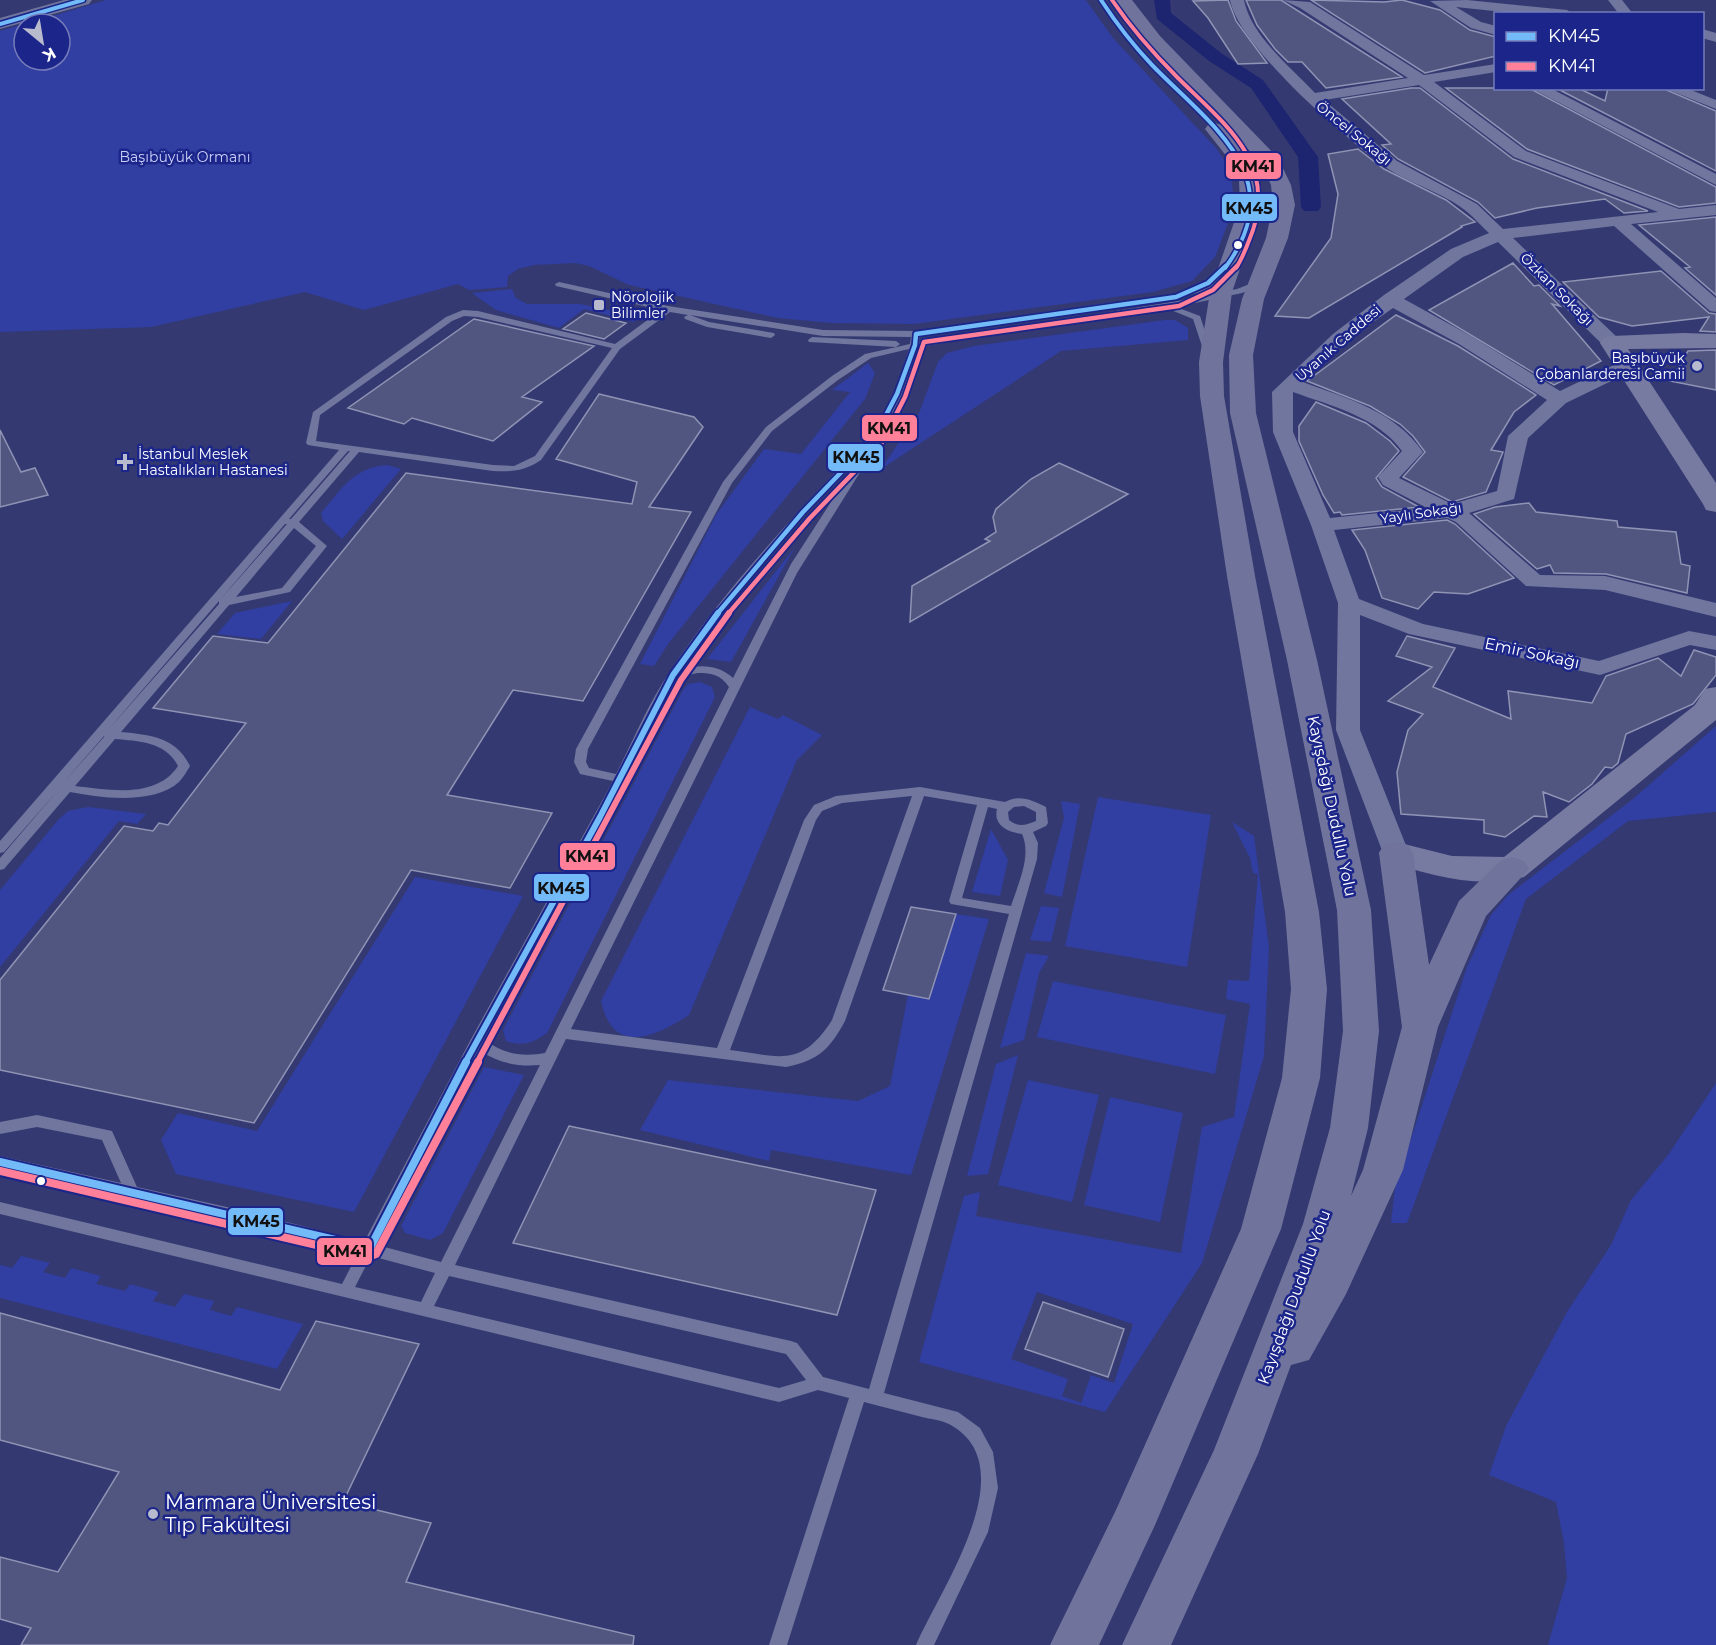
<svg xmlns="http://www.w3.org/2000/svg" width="1716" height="1645" font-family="Montserrat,sans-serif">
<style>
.green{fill:#313ea2;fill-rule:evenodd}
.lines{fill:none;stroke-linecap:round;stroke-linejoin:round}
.stream{fill:#1e2570;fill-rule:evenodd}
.canal{fill:#1e2570;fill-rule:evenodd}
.building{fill:#515681;stroke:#8f93b4;stroke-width:1.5}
.service{fill:#70769e;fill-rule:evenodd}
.minor{fill:#70769e;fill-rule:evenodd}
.secondary{fill:#777ba1;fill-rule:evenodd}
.primary{fill:#70749c;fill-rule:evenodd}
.trunk{fill:#70759c;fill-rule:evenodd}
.bus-1-far3-casing{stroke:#1b258a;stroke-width:7}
.bus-1-far2-casing{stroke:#1b258a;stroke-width:8}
.bus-1-far1-casing{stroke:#1b258a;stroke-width:10}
.bus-1-casing{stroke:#1b258a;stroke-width:12}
.bus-2-far3-casing{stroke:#1b258a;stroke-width:7}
.bus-2-far2-casing{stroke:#1b258a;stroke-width:8}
.bus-2-far1-casing{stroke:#1b258a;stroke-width:10}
.bus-2-casing{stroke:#1b258a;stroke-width:12}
.bus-1-far3{stroke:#73baf8;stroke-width:4}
.bus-1-far2{stroke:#73baf8;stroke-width:4.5}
.bus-1-far1{stroke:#73baf8;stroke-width:6}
.bus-1{stroke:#73baf8;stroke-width:8}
.bus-2-far3{stroke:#ff8098;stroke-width:4}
.bus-2-far2{stroke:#ff8098;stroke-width:4.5}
.bus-2-far1{stroke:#ff8098;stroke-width:6}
.bus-2{stroke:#ff8098;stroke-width:8}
.bus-dot{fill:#fff;stroke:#1b258a;stroke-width:2}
.poi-dot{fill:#b8bacd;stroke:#1b258a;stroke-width:2}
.labels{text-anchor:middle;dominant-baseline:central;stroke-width:5;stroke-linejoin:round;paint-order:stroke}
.far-street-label{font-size:14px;fill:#fff;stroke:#1b258a}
.far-park-label{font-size:14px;fill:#cbd0f9;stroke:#1b258a}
.far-poi-label{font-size:14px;fill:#fff;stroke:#1b258a;text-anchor:start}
.street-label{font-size:16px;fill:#fff;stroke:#1b258a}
.near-poi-label{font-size:20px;fill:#fff;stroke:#1b258a;text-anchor:start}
.line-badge{stroke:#1b258a;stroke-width:2}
.pale-badge-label{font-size:16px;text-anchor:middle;font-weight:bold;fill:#111}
</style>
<rect width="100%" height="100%" fill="#343a71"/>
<path class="green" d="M106 0H1086L1113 38 1217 149 1230 170 1235 205 1215 257 1192 281 1153 292 914 324 833 323 778 318 629 285 589 266 575 263 534 265 518 269 508 276 507 287 469 290 458 284 364 310 305 292 151 327 0 332V31L24 24V60H60V24H26Z
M512 289 516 298 527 304H580L639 316 634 322 584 309 559 328 496 310 472 293Z
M1165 320H1175L1188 328V340L1061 351 881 469 919 413 938 362 947 353 974 346Z
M868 363 875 373 865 399 668 644 654 666 640 664 716 515 764 449 801 454 850 392 832 390Z
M387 465 401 469 342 539 323 521 321 513C342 489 352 468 387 465Z
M795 547 731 662 707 659Z
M292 601 261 639 217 634 235 613Z
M700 682 712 687 715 697 547 1033C533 1043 523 1047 506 1041L503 1030 683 690 688 684Z
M750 707 778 719 783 715 822 735 797 760 689 1015C653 1038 613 1056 601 1001Z
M1716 726V812L1628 821 1526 899 1407 1223H1391L1395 1188 1467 967 1491 915 1508 895 1633 799Z
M1098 797 1211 815 1187 967 1065 946Z
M1061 801 1080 804 1062 897 1044 893 1064 818Z
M88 807 146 814 137 824 119 821 0 967V890L58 820 68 811Z
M1232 822 1254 836 1269 947 1264 1056 1202 1263 1105 1412 919 1362 964 1196 980 1192 976 1216 1181 1253 1202 1127 1234 1117 1250 1004 1226 999 1228 980 1249 981 1258 874 1253 873 1250 858ZM1037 1292 1133 1324 1114 1383 1091 1375 1081 1403 1062 1396 1068 1379 1011 1359Z
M991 829 1008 860 1000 896 972 892Z
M415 877 523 896 354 1212 176 1174 161 1140 178 1113 257 1131Z
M1041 906 1059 908 1051 942 1030 940Z
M956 914 989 919 911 1175 771 1150 769 1161 640 1130 668 1080 858 1101 890 1086 908 995 929 998Z
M1026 953 1049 956 1039 973 1024 1040 1000 1048Z
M1053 981 1226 1015 1215 1074 1037 1037Z
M1018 1055 988 1174 967 1176 996 1064Z
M484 1067 524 1075 443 1233 430 1240 405 1233 401 1226Z
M1028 1080 1099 1095 1072 1202 998 1185Z
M1716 1083V1645H1548L1567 1578 1564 1543 1556 1502 1489 1475 1506 1426 1567 1312 1611 1245 1631 1200 1668 1155Z
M1110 1097 1183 1113 1160 1222 1084 1205Z
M21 1256 50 1263 43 1272 65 1278 71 1268 101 1276 96 1284 125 1291 130 1284 159 1292 153 1301 175 1307 184 1294 214 1301 210 1310 231 1316 237 1307 303 1324 277 1369 0 1298V1265L12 1268Z"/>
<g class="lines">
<path class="stream" d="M1599 88H1607L1622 95 1617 96Z"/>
<path class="canal" d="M1154 0H1170L1171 13 1221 53 1263 80 1318 157 1321 207 1318 211H1304L1301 207 1298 157 1251 88 1209 61 1157 19Z"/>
</g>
<path class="building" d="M1228 0 1236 21 1267 63 1238 64 1208 18 1193 1Z
M1246 0H1281L1402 77 1326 88 1302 62H1288L1275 49 1257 25Z
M1311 0 1384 2 1402 0 1440 10 1470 30 1496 37V56L1425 73Z
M1411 88H1420L1513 159 1648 211 1624 213 1605 199 1537 208 1495 218 1478 202 1398 159 1382 145 1391 144 1342 99Z
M1446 88H1529L1716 187V203L1679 207 1527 149Z
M1556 88H1578L1605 101 1608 88H1662L1716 111V171Z
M1358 149 1384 169 1446 200 1475 222 1461 226 1462 227 1309 318 1275 316 1331 238 1338 194 1328 154Z
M1716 217V295L1685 268 1690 267 1639 225Z
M1513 263 1534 286 1539 285 1560 306 1552 304 1601 361 1554 385 1429 310Z
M1661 271 1709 313 1716 314V332L1700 331 1709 317 1632 326 1599 317 1563 282Z
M586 313 626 323 604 339 563 329Z
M1396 315 1458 346 1536 395 1514 412 1491 450 1503 452 1486 492 1452 502 1403 477 1425 452 1413 436 1400 424 1370 406 1307 381Z
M474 319 594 346 522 397 542 402 493 441 412 418 404 424 348 408Z
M1716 350V390L1670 381 1688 351Z
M599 394 694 417 703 427 649 507 691 512 583 701 513 690 447 795 552 813 510 888 411 870 254 1123 0 1070V980L124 826 153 831 159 823 168 825 246 723 153 708 213 636 268 643 406 473 632 504 637 482 556 459Z
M1316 402 1366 423 1390 441 1399 451 1376 478 1382 487 1419 507 1342 515 1340 512 1334 513 1323 495 1299 441V426Z
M0 430 21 472 35 468 48 495 0 507Z
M1059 463 1128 494 910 622 912 586 990 541 985 539 996 532 993 517 996 509 1031 479Z
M1529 503 1536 512 1617 521 1618 527 1676 532 1681 564 1690 566 1687 593 1606 574 1554 573 1550 565 1537 569 1474 514 1495 507Z
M1447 520 1455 524 1514 578 1468 594 1434 592 1418 609 1382 598 1365 550 1352 530Z
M1407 636 1455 648 1433 687 1511 719 1508 691 1592 703 1606 676 1658 658 1681 676 1694 650 1716 657V675L1693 704 1626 734 1618 763 1612 768 1605 767 1592 784 1569 802 1543 792 1547 817 1534 816 1505 837 1484 833V820L1401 814 1397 772 1408 730 1423 714 1388 701 1432 667 1396 656Z
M911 907 956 914 929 999 883 990Z
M569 1126 876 1190 837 1315 513 1243Z
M1043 1302 1124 1329 1108 1377 1025 1349Z
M0 1313 280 1390 316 1321 419 1344 343 1502 431 1523 406 1582 634 1636 633 1645H21L31 1628 0 1619V1557L58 1572 119 1472 0 1440Z"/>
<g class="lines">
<path class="service" d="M1220 266 1227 268 1209 290 1182 297V293L1203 286Z
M1260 280H1263V284L1242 293 1176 307 1200 316 1211 349 1207 352 1203 349 1193 319 1166 308 918 347 906 386 893 415 859 474 797 573 571 1029 717 1048 804 820 814 805 836 796 920 787 1005 802C1020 794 1032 800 1046 807L1048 823 1046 826 1033 832 1038 843 1037 859 884 1393 958 1412 980 1428 993 1452 998 1488 988 1532 934 1645H916C939 1591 1028 1466 949 1424 941 1420 930 1419 922 1417 903 1412 883 1407 864 1402L787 1645H769L849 1398 818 1390 779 1402 0 1214V1202L342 1284 358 1253 240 1222 0 1168V1156L121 1183 102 1140 37 1127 0 1134V1122L37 1115 112 1131 137 1187 240 1210 364 1242 470 1041 613 781 580 774 574 762 576 749 723 482 766 427 832 376 865 354 910 344 911 337 823 336 690 315 709 322 774 333 775 335 771 338 707 327 685 319 684 317 688 315 670 312 620 349 541 460C525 471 512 472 493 471L359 452 299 522 327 546 290 592 229 605 121 732C151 735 176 737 190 766 187 771 183 778 179 782 154 805 100 798 70 792L4 869 0 870V858L58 790 4 852 0 853V841L339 450 308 445 306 443 313 412 446 317 463 310 478 311 615 344 661 310 556 286 555 284 559 282 668 306 823 330 916 331 1114 302 1118 305 1114 308 920 336 919 342 1178 301 1237 289ZM464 316 478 317 612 348 535 456 514 466 493 465 316 441 320 415 452 321ZM909 349 897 386 864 450H857C790 520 722 592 669 673 648 704 633 741 616 774L589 768 586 762 588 749 732 483 772 431 838 380 871 358ZM348 451H350L291 519H289ZM858 460 791 564 733 678C719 665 701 664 683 669L730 603 806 514ZM285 524H287L219 601ZM294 528 316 546 282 588 236 597ZM219 601V604L108 730ZM698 673C712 673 721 675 729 687L545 1053C522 1057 503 1054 485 1040L606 817 677 677ZM104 736V737L63 783ZM115 739C139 741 166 742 178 766 156 799 110 790 75 786ZM912 796 832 1020C801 1069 779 1056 730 1050L816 820 822 811 842 803ZM924 796 977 805 949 901 951 904 1009 914 869 1389 823 1377 797 1343 791 1341 455 1265 566 1039 786 1067C819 1060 829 1050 845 1021ZM1024 806 1036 812V821C1026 825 1019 828 1009 820L1008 812 1014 807ZM988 807 997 809C993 825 1007 832 1022 834 1032 856 1018 884 1011 906L962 898ZM479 1050C498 1063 517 1067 540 1065L441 1262 377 1245ZM371 1256 435 1273 421 1302 355 1287ZM449 1276 786 1354 806 1380 779 1388 434 1306Z
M812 337 896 341 900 344 896 347 809 342 808 340Z"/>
<path class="minor" d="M1230 0H1244C1251 36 1291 67 1315 93L1408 78 1300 8 1283 0 1310 2 1424 75 1496 64V72L1434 82 1526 151 1679 209 1716 205V215L1631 224 1716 298V312L1710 311 1614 226 1513 238 1619 339 1621 343 1619 347H1605L1498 242 1463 257 1404 299 1471 336 1560 391 1620 362H1634L1636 366 1634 370 1566 403 1528 438 1514 499 1469 513 1540 575 1605 576 1716 603V617L1605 590 1526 586 1456 522 1447 518 1334 530 1359 599 1423 624 1599 661 1689 631 1716 636V650L1690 645 1600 675 1409 634 1360 615V730L1409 853 1405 859 1396 862 1387 859 1383 853 1336 730 1338 603 1311 525 1273 432 1272 392 1333 334 1384 295 1451 249 1489 233C1481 226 1474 217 1466 211 1442 192 1410 184 1385 167 1345 138 1239 47 1230 0ZM1419 85 1514 157 1658 212 1503 229 1477 204 1397 161 1324 100ZM1393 308 1459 344 1547 400 1508 436 1497 491 1452 504 1399 478 1423 452C1395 411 1348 399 1303 382L1345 342ZM1293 392C1331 406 1378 417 1402 451L1378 477 1383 485 1427 508 1330 518 1293 432Z
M1467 0 1567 10 1573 14H1522L1456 7 1481 22 1496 26V35L1471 28 1430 1Z
M1608 0H1622L1633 14H1619Z
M1702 29 1716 33V42L1702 38Z
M1531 88H1550L1716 174V185Z
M1664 88H1686L1716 100V109Z"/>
<path class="secondary" d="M1683 333 1716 334V348L1628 349 1716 483V512L1706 510 1703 504 1600 343 1604 338 1612 336Z
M1716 687V720L1524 877C1478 890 1428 874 1384 861L1379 853 1384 845 1396 842 1452 856 1504 857 1695 705 1705 689Z"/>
<path class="primary" d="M1114 0H1132L1160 36 1278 158 1291 185 1295 205 1288 238 1264 299 1253 355 1256 413 1317 660 1371 910 1379 1031 1368 1128 1351 1196 1363 1170 1402 1027 1379 853 1384 845 1396 842 1408 845 1413 853 1429 965 1459 901 1500 861 1512 857 1524 861 1529 869 1486 916 1438 1027 1403 1170 1346 1294 1309 1360 1291 1365 1258 1454 1171 1645H1122L1214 1450 1303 1224 1330 1128 1343 1031 1337 910 1287 660 1230 413 1229 355 1242 299 1266 238 1273 205 1271 185 1262 164 1148 44Z
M1215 123 1222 125 1248 157 1259 180 1262 205 1232 292 1223 362 1224 396 1255 576 1319 912 1327 989 1320 1078 1281 1229 1155 1525 1099 1645H1050L1116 1510 1241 1229 1282 1078 1291 989 1285 912 1227 576 1200 396 1199 362 1210 292 1240 205 1239 180 1231 162 1205 129 1208 125Z"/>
<path class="trunk" d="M64 0H92L89 4 0 29V18Z"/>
<g class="bus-1-far3-casing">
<path id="bus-1-far3" d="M1101 0C1116 23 1133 45 1152 65 1210 125 1293 177 1225 268
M0 24 83 0"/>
</g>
<g class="bus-1-far2-casing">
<path id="bus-1-far2" d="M717 614 803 512 874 438 897 394 915 345 916 334 1176 297 1208 283 1226 266"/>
</g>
<g class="bus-1-far1-casing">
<path id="bus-1-far1" d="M465 1063 600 817 673 675 718 613"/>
</g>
<g class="bus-1-casing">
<path id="bus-1" d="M0 1162 370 1248 466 1062"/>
</g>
<g class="bus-2-far3-casing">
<path id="bus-2-far3" d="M1112 0C1131 28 1153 53 1177 77 1222 122 1276 160 1253 230 1248 243 1244 256 1236 268"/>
</g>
<g class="bus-2-far2-casing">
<path id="bus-2-far2" d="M728 614 810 518 881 444 905 397 924 342 1179 306 1213 290 1237 266"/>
</g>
<g class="bus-2-far1-casing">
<path id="bus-2-far1" d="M477 1063 681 680 729 613"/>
</g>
<g class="bus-2-casing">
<path id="bus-2" d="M0 1171 368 1257 376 1254 478 1062"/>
</g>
<use href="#bus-1-far3" class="bus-1-far3"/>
<use href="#bus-1-far2" class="bus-1-far2"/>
<use href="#bus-1-far1" class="bus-1-far1"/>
<use href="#bus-1" class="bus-1"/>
<use href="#bus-2-far3" class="bus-2-far3"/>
<use href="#bus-2-far2" class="bus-2-far2"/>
<use href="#bus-2-far1" class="bus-2-far1"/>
<use href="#bus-2" class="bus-2"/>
</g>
<g class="bus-dot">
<circle cx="1238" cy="245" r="5"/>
<circle cx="41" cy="1181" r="5"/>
</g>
<g class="poi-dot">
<rect x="593" y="299" width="12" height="12" rx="3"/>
<circle cx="1697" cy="366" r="6"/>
<path d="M122 453h6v6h6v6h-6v6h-6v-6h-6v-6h6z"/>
<circle cx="153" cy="1514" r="6"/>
</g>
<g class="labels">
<g class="far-street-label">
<text transform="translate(1354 133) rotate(39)">Öncel Sokağı</text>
<text transform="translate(1557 289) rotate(45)">Özkan Sokağı</text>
<text transform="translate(1338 343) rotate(-41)">Uyanık Caddesi</text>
<text transform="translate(1421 513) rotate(-8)">Yaylı Sokağı</text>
</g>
<g class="far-park-label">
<text x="185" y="157">Başıbüyük Ormanı</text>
</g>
<g class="far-poi-label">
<text x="611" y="297">Nörolojik<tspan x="611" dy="16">Bilimler</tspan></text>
<text x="1685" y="358" text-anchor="end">Başıbüyük<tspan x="1685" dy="16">Çobanlarderesi Camii</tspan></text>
<text x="138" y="454">İstanbul Meslek<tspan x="138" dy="16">Hastalıkları Hastanesi</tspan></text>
</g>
<g class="street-label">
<text transform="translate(1532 653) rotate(12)">Emir Sokağı</text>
<text transform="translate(1332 806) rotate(78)">Kayışdağı Dudullu Yolu</text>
<text transform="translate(1294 1297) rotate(-70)">Kayışdağı Dudullu Yolu</text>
</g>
<g class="near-poi-label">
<text x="165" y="1502">Marmara Üniversitesi<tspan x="165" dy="23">Tıp Fakültesi</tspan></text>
</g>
</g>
<g class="line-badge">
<rect x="1225" y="152" width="57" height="28" rx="6" fill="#ff8098"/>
<rect x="1221" y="193" width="57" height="29" rx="6" fill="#73baf8"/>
<rect x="861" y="414" width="57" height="28" rx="6" fill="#ff8098"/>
<rect x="827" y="443" width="57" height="29" rx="6" fill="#73baf8"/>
<rect x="559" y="842" width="57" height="29" rx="6" fill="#ff8098"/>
<rect x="533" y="873" width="57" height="29" rx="6" fill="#73baf8"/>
<rect x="227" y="1207" width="57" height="29" rx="6" fill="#73baf8"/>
<rect x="316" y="1237" width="57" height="29" rx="6" fill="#ff8098"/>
</g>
<g class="pale-badge-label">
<text x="1253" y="172">KM41</text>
<text x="1249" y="214">KM45</text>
<text x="889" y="434">KM41</text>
<text x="856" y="463">KM45</text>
<text x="587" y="862">KM41</text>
<text x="561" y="894">KM45</text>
<text x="256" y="1227">KM45</text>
<text x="345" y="1257">KM41</text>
</g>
<rect x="1494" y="12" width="210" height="78" fill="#1b258a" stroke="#767cb9" stroke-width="1.5"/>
<rect x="1506" y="32" width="30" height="9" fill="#73baf8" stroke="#767cb9" stroke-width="1.5"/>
<text x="1548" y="42" font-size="18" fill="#ffffff">KM45</text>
<rect x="1506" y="62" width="30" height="9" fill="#ff8098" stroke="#767cb9" stroke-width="1.5"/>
<text x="1548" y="72" font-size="18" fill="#ffffff">KM41</text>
<g transform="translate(42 42) rotate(150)"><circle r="28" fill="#1b258a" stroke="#767cb9" stroke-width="1.5"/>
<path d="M0-4.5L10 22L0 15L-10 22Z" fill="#b8bacd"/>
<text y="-9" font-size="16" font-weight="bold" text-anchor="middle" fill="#ffffff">K</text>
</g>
</svg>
